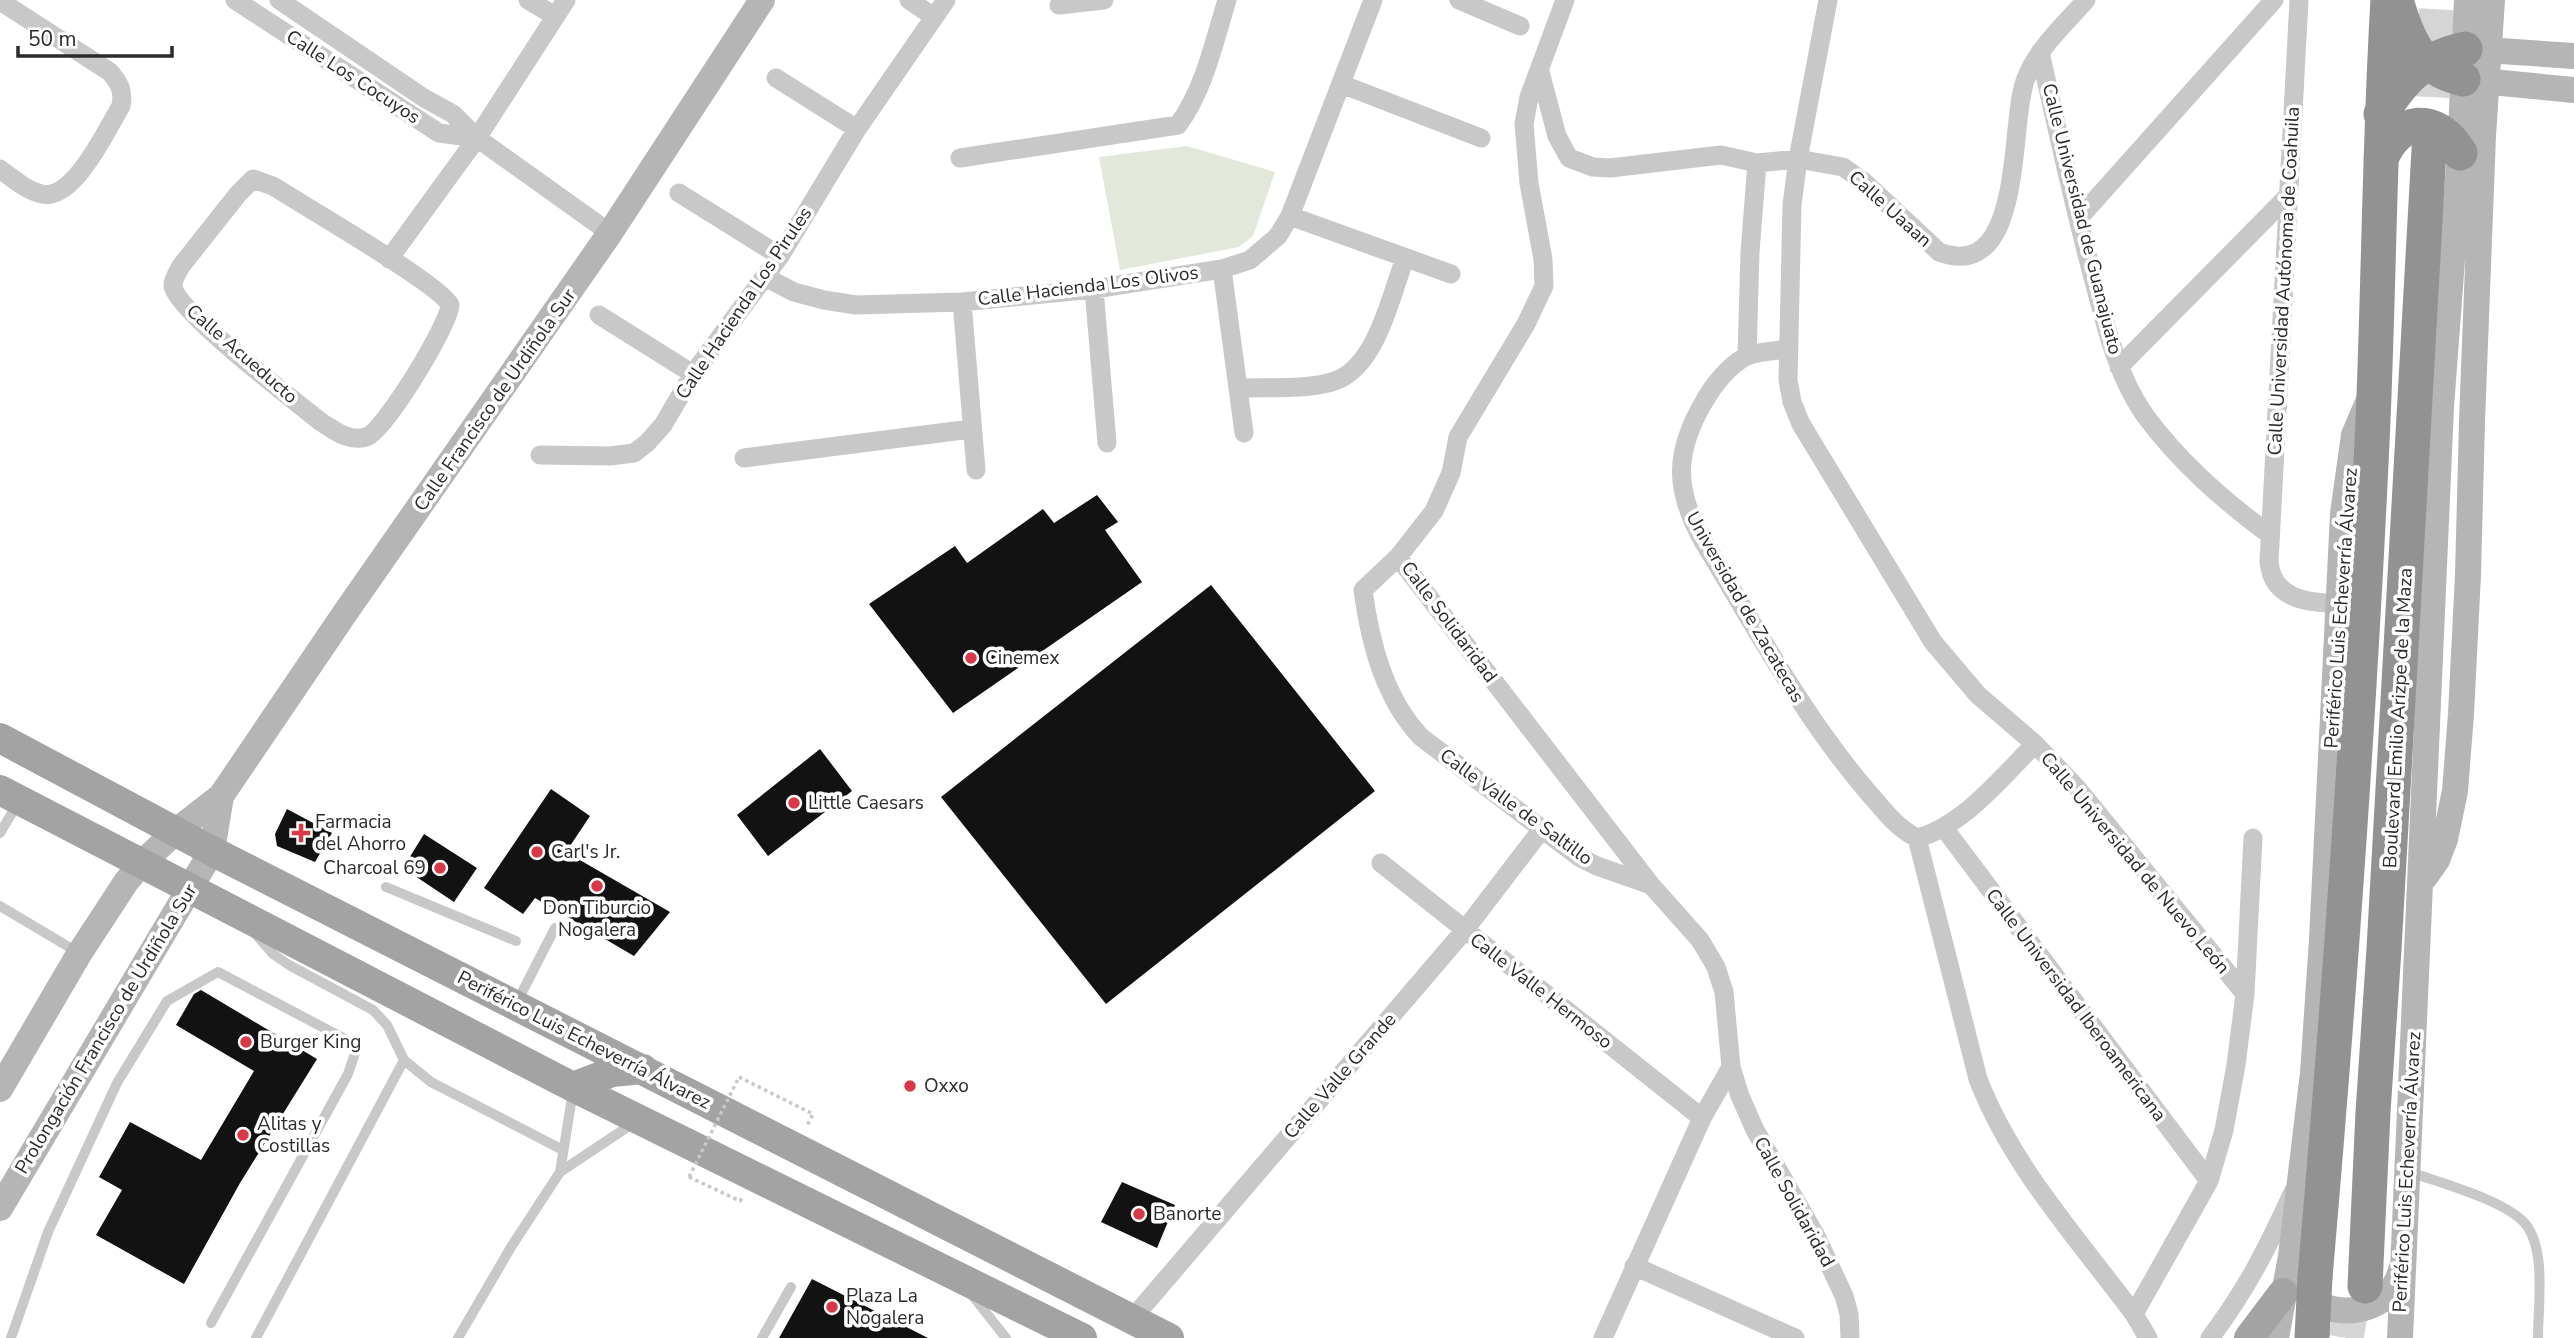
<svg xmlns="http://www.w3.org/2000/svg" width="2574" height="1338" font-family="'Nunito Sans',sans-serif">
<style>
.green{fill:#e2e8da}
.building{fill:#121212}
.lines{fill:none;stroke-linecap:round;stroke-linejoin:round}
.highway-tunnel{stroke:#d5d5d5;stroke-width:35;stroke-dasharray:35 18;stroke-linecap:butt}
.path{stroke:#c8c8c8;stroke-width:3.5;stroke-dasharray:3.5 3.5;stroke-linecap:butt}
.lane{stroke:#c8c8c8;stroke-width:10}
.street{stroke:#c8c8c8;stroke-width:19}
.secondary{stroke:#b5b5b5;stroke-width:26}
.primary{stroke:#a3a3a3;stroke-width:30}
.highway{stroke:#929292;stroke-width:35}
.path-bridge{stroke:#c8c8c8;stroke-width:3.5;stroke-dasharray:3.5 3.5;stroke-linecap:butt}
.highway-bridge{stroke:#929292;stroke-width:35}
.poi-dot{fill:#d73949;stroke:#fff;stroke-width:2.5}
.labels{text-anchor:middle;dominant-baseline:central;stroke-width:7;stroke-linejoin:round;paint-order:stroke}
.street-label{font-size:19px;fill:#2b2b2b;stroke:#fff}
.poi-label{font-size:19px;fill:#2b2b2b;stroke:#fff;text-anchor:start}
</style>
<rect width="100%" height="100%" fill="#fff"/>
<path class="green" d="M1187 146 1275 172 1253 236 1239 247 1120 270 1099 157Z"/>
<path class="building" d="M1097 495 1118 522 1105 530 1142 582 953 713 869 604 955 546 967 563 1043 509 1054 523Z
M1211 585 1375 791 1106 1004 941 797Z
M820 749 852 791 768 856 737 815Z
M551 789 590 816 566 852 670 912 634 956 535 898 523 914 484 888Z
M287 809 332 833 315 862 277 846 275 834Z
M424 834 477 868 454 902 403 868Z
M201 990 317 1059 240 1183 184 1284 96 1235 122 1190 99 1177 130 1122 201 1160 254 1071 176 1025 194 994Z
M1122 1182 1175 1205 1157 1248 1101 1222Z
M812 1279 928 1338H779Z"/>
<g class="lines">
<path class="highway-tunnel" d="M2429 150 2437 0
M2346 1338 2355 1286"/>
<path class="path" d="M739 1077 813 1114 807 1126
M689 1177 740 1201 742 1198"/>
<path class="lane" d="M0 833 18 803
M386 887 516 941
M0 906 79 953
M254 932 273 954 289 965 373 1010 387 1025 404 1060 431 1082 563 1150
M517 1002 555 928
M560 1172 635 1122
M2410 1172C2440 1183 2509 1201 2527 1226 2546 1253 2538 1306 2538 1338
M972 1295 1006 1338
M11 1338 48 1232 117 1083 167 1001 218 972 345 1039 352 1045 355 1053 348 1074 211 1323
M256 1338 404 1060
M458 1338 511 1247 560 1172 573 1091
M762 1338 791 1287"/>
<path class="street" d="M235 0 439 133 477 138
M279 0 424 98 453 114 477 138 610 233
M528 0 555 16
M909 0 934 17
M1459 0 1520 26
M1565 0 1529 97 1524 124 1529 183 1543 259 1544 286 1526 324 1458 437 1451 473 1434 511 1398 557 1363 590C1370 642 1384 698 1421 737L1579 857 1597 866 1651 885
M1828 0 1798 159 1792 205 1788 380 1792 402 1801 424 1933 642 1978 695 2035 744 2077 788 2245 994
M2299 0 2269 562C2273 600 2307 602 2339 604
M0 1 110 72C119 83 124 90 121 106 107 129 74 201 42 194 27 191 12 178 0 169
M1059 5 1104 0
M2040 52C2056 125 2072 198 2091 270 2104 318 2115 372 2144 414 2179 462 2223 500 2270 535
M1540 72 1557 136 1569 158 1593 167 1610 168 1721 155 1757 163 1798 159 1843 167 1864 182 1939 252C2025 284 2009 124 2025 81 2036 50 2064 25 2086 0
M776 78 857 129
M1341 84 1481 138
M960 158 1178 125C1204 90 1214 42 1227 0
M253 179 273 186C301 204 441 285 450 305 449 325 384 432 366 437 349 442 335 431 321 422 296 402 176 310 173 286 173 278 178 272 181 266L238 194Z
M679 193 780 256
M1290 216 1451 274
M2079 218 2274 0
M389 259 477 138 566 0
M1222 269 1244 433
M765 277 794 292 824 300 856 305 962 302 1094 289 1222 269 1250 260 1278 236 1290 216 1373 0
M1094 289 1107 443
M962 302 976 470
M599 315 693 374
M1788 349C1775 351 1757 351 1745 357 1729 366 1714 384 1705 400 1674 452 1674 489 1703 541 1755 626 1802 715 1867 791 1882 808 1896 828 1917 838
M1747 356 1750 252 1757 163
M2119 367 2288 196
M1239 388C1267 387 1309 390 1335 381 1377 366 1391 295 1405 258
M540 455 610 456 634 453 647 443 663 425 693 374 780 256 857 129 946 0
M744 458 971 429
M1398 557 1651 885 1700 940 1716 967 1724 992 1731 1067 1740 1096 1755 1130 1816 1236 1844 1296 1849 1314 1850 1338
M1944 828 2209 1181
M1917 838 1978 1079C2012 1167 2078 1239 2134 1314L2148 1338
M1917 838C1962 827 2003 776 2035 744
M1381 863 1702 1118
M1634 1266 1795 1338
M2134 1314 2209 1181 2224 1130 2236 1065 2245 994 2253 838
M1132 1319 1464 931 1542 829
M1603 1338 1702 1118 1731 1067
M2210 1338C2247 1289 2268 1247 2293 1192"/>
<path class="secondary" d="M2471 49 2574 56
M2471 80 2574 90
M2425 877 2437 860 2445 839 2455 791 2461 714 2468 575 2472 421 2483 136 2492 0
M0 1089 79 954 126 882 141 864 176 831 221 796 345 613 610 233 762 0
M0 1208 212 851 221 796
M2303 1287C2316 1315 2362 1317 2384 1298 2393 1290 2398 1281 2401 1270
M2276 1338 2291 1256 2313 1073 2322 940 2343 514 2354 435 2368 402
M2400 1338 2441 407 2460 153 2467 0"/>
<path class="primary" d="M0 738 212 851 1169 1338
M0 790 573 1087 1082 1338
M573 1087 612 1072 643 1069
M2249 1338 2283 1293"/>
<path class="highway" d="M2396 0C2408 41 2418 68 2463 79
M2381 114C2404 78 2421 59 2465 49
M2381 159C2398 117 2436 113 2460 153
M2315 1277C2339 1000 2359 722 2372 443 2379 296 2379 148 2388 0
M2365 1286 2373 1112 2384 949 2429 150"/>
<path class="path-bridge" d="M689 1177 739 1077"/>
<path class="highway-bridge" d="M2312 1338 2315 1277"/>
</g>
<g class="poi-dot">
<circle cx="971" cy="658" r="7"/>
<circle cx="794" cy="803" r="7"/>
<path d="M297.5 822.5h7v7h7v7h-7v7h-7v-7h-7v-7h7z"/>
<circle cx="537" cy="852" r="7"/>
<circle cx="440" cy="868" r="7"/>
<circle cx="597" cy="886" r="7"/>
<circle cx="246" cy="1042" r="7"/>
<circle cx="910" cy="1086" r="7"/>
<circle cx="243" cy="1135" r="7"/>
<circle cx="1139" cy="1214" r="7"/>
<circle cx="832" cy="1307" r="7"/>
</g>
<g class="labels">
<g class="street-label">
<text transform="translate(353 77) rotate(33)">Calle Los Cocuyos</text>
<text transform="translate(1890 209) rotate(42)">Calle Uaaan</text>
<text transform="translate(2082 219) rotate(76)">Calle Universidad de Guanajuato</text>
<text transform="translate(2284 281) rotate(-87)">Calle Universidad Autónoma de Coahuila</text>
<text transform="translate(1088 286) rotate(-7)">Calle Hacienda Los Olivos</text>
<text transform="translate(744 303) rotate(-56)">Calle Hacienda Los Pirules</text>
<text transform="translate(242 354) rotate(41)">Calle Acueducto</text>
<text transform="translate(495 400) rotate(-55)">Calle Francisco de Urdiñola Sur</text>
<text transform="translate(1745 607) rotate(60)">Universidad de Zacatecas</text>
<text transform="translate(2341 608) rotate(-86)">Periférico Luis Echeverría Álvarez</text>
<text transform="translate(1449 622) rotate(53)">Calle Solidaridad</text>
<text transform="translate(2398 718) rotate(-87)">Boulevard Emilio Arizpe de la Maza</text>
<text transform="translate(1516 807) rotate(36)">Calle Valle de Saltillo</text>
<text transform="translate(2135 863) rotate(50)">Calle Universidad de Nuevo León</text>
<text transform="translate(1541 991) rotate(38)">Calle Valle Hermoso</text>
<text transform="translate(2076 1005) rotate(53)">Calle Universidad Iberoamericana</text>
<text transform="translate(106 1029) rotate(-59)">Prolongación Francisco de Urdiñola Sur</text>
<text transform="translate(584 1040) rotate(27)">Periférico Luis Echeverría Álvarez</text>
<text transform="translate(1340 1076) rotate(-49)">Calle Valle Grande</text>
<text transform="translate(2407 1172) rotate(-87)">Periférico Luis Echeverría Álvarez</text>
<text transform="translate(1794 1202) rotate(61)">Calle Solidaridad</text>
</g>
<g class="poi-label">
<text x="985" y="658">Cinemex</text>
<text x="808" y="803">Little Caesars</text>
<text x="315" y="822">Farmacia<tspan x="315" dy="22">del Ahorro</tspan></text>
<text x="551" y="852">Carl's Jr.</text>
<text x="426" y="868" text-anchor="end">Charcoal 69</text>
<text x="597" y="908" text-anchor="middle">Don Tiburcio<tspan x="597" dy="22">Nogalera</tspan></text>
<text x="260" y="1042">Burger King</text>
<text x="924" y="1086">Oxxo</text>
<text x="257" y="1124">Alitas y<tspan x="257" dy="22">Costillas</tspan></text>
<text x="1153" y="1214">Banorte</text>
<text x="846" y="1296">Plaza La<tspan x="846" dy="22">Nogalera</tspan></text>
</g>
</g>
<path d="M18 46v10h154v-10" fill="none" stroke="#2b2b2b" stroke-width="3.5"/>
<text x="28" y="46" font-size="21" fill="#2b2b2b" stroke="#ffffff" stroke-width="5" paint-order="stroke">50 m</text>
</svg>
